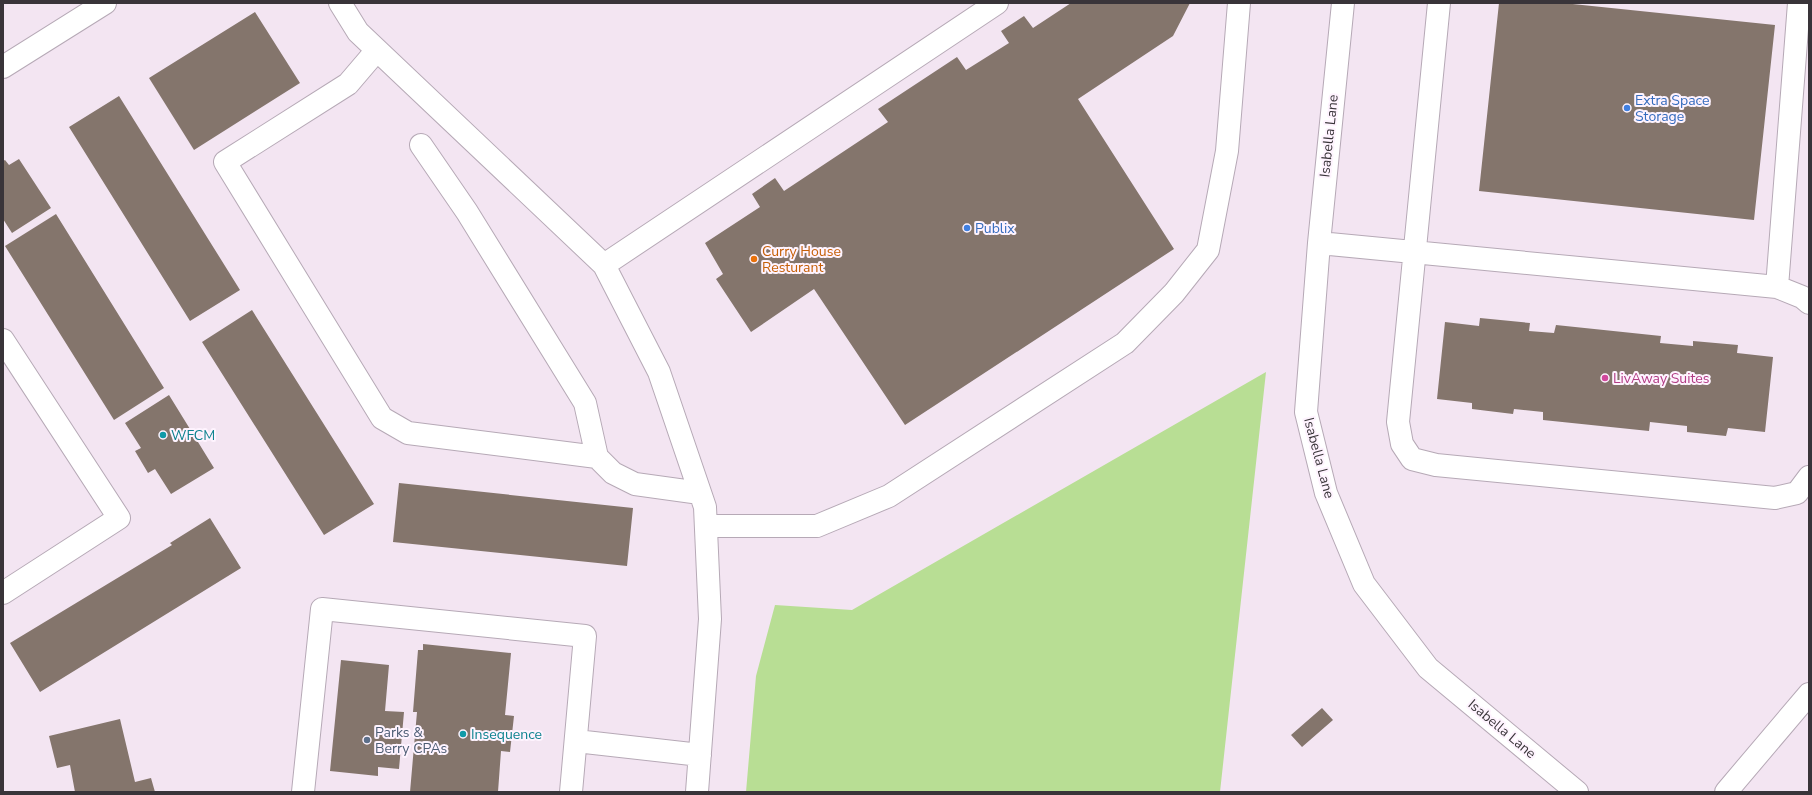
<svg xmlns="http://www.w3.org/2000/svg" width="1812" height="795" font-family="'Nunito Sans',sans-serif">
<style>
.green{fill:#b8de94}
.building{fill:#84756c}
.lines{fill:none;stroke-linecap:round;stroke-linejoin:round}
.minor-casing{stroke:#b6a9b6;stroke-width:24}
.minor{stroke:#fff;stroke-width:22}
.shop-dot{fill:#3f7fe0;stroke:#fef3fe;stroke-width:1.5}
.food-dot{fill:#e8710a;stroke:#fef3fe;stroke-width:1.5}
.hotel-dot{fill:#d1479c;stroke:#fef3fe;stroke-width:1.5}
.culture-dot{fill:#0f9aa8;stroke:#fef3fe;stroke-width:1.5}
.service-dot{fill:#5c6f8a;stroke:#fef3fe;stroke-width:1.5}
.labels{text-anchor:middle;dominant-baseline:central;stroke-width:4;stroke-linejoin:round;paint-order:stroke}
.shop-label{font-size:14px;fill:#366cbe;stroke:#fef3fe;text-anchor:start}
.street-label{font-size:14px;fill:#393439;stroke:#fef3fe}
.food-label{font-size:14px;fill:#c56008;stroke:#fef3fe;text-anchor:start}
.hotel-label{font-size:14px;fill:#b23c85;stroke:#fef3fe;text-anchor:start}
.culture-label{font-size:14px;fill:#0d838f;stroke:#fef3fe;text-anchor:start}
.service-label{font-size:14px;fill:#4e5e75;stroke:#fef3fe;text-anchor:start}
</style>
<rect width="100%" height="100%" fill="#f3e5f2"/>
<path class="green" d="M1266 372 1220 792H746L756 676 775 605 852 610Z"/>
<path class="building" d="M1071 3H1190L1173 36 1078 99 1174 249 905 425 814 289 751 332 716 279 723 274 705 243 760 207 752 194 775 178 784 191 888 122 878 109 957 57 966 70 1009 43 1001 31 1024 16 1033 28Z
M1499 3H1563L1775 25 1754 220 1479 191Z
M255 12 300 83 194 150 149 78Z
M119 96 240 290 190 321 69 127Z
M19 159 51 208 12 233 3 219V161L5 160 9 165Z
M56 214 164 388 114 420 5 246Z
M252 310 374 504 324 535 202 342Z
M1480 318 1530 323 1529 331 1554 333 1556 325 1661 336 1660 343 1693 346V341L1738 345 1737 353 1773 357 1765 432 1728 428 1726 436 1687 432V426L1650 422 1649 431 1543 420V412L1514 409 1513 414 1472 409V403L1437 399 1445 322 1479 326Z
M169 395 214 468 171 494 155 469 148 473 135 451 141 448 125 423Z
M399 483 633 508 627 566 393 542Z
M210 518 241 568 40 692 10 643 172 545 170 543Z
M423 644 511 653 505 715 514 716 510 752 501 751 498 792H410L417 712H413L418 650H423Z
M341 660 389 665 385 711 404 712 399 769 378 767V776L330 771Z
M1322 708 1333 720 1302 747 1291 735Z
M120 719 135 782 151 778 155 792H75L70 765 57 768 49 736Z"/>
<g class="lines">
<g class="minor-casing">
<path id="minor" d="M340 3 358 32 604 265 659 372 705 507 710 619 697 792
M1343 3 1319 243 1306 412 1326 493 1364 584 1428 668 1577 792
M1439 3 1398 422 1402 444 1412 459 1436 465 1775 498 1797 493 1809 477
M377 50 348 84 225 162 382 418 408 433 597 457 613 473 635 484 700 493
M3 67 105 3
M421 145 467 212 585 403 597 457
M1319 243 1777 287 1802 297 1809 303
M604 265 997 3
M1777 287 1799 3
M3 340 119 518 3 593
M706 526H817L889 496 1125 343 1174 293 1208 250 1227 151 1239 3
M576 741 700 755
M303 792 322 609 585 636 571 792
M1726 792 1809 694"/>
</g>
<use href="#minor" class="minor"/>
</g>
<g class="shop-dot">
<circle cx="1627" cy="108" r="4"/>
<circle cx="967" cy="228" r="4"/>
</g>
<circle class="food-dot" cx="754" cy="259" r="4"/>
<circle class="hotel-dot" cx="1605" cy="378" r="4"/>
<g class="culture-dot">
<circle cx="163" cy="435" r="4"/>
<circle cx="463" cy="734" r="4"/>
</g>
<circle class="service-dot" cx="367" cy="740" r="4"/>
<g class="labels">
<g class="shop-label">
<text x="1635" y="100">Extra Space<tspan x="1635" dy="16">Storage</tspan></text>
<text x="975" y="228">Publix</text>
</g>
<g class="street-label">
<text transform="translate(1329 136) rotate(-84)">Isabella Lane</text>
<text transform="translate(1319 458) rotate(75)">Isabella Lane</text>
<text transform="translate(1502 729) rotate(40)">Isabella Lane</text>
</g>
<g class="food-label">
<text x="762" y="251">Curry House<tspan x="762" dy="16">Resturant</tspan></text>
</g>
<g class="hotel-label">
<text x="1613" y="378">LivAway Suites</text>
</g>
<g class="culture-label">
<text x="171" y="435">WFCM</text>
<text x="471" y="734">Insequence</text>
</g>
<g class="service-label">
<text x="375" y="732">Parks &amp;<tspan x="375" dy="16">Berry CPAs</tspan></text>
</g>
</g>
<rect width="1812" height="795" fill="none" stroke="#393439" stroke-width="8"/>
</svg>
